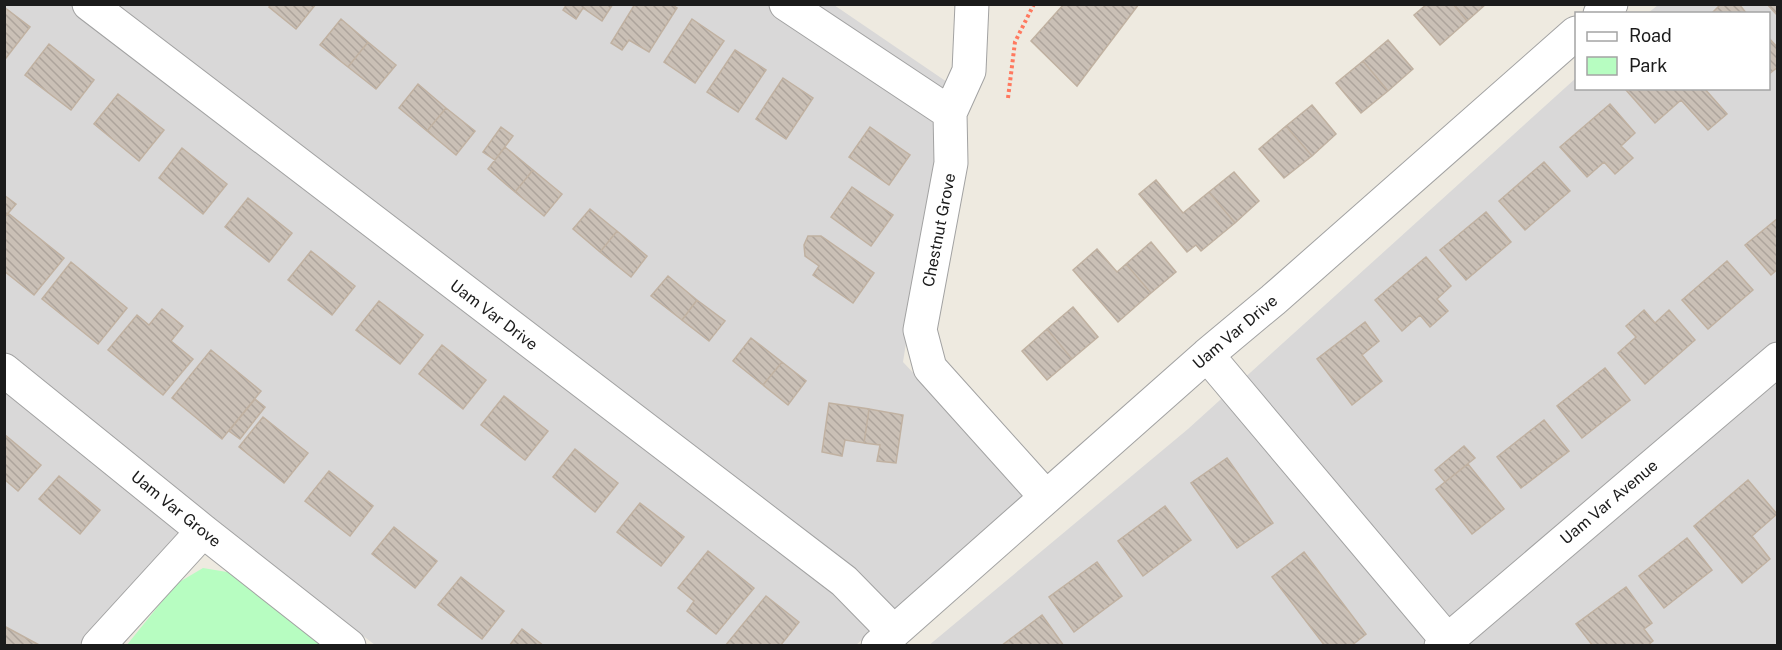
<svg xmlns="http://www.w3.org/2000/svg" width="1782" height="650" font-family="'Public Sans',sans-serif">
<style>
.residential{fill:#d9d8d8}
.park{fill:#b7fdc1}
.building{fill:url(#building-back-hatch);stroke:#c0b1a1;stroke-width:1.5}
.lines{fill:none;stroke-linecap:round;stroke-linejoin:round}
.minor-casing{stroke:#a2a2a2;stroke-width:35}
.path{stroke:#ff795f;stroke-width:4;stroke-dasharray:3 3;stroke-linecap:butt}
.minor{stroke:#fff;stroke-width:33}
.labels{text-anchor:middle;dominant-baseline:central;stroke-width:4.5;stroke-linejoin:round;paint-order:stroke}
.street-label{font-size:16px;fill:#1b1b1b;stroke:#fff}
</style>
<defs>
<pattern id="building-back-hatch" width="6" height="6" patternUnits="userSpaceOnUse" patternTransform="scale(1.5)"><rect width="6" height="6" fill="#cac0b6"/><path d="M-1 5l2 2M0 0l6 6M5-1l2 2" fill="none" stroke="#ada49c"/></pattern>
</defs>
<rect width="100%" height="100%" fill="#eeeae0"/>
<path class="residential" d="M4 5H834L947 82 903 362 1028 496 856 645H375L205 514 79 645H5Z
M1658 5H1777V645L928 646 1188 429 1576 78V88H1768V14L1648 13Z"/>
<path class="park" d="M203 568 233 573 324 646H126L176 584Z"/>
<path class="building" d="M271 4H316L296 29 269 7Z
M567 4H613L602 21 583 8 576 19 563 10Z
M635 4H671L677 8 649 52 629 40 622 50 611 43Z
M1064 4H1139L1077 86 1031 41Z
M1427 4H1453L1467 21 1440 45 1414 15Z
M1453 4H1486L1467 21Z
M1721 4H1739L1747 14H1711Z
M1767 4H1778V16Z
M4 7 30 27 6 58 4 57Z
M341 19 368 42 348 67 320 45Z
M692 19 724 41 695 83 664 62Z
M1768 37 1778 48V67L1769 74Z
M1388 40 1413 69 1388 91 1363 61Z
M368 42 396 65 376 89 348 67Z
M49 44 94 80 71 110 25 75Z
M735 50 766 70 738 112 707 92Z
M1363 61 1388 91 1361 113 1336 83Z
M783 78 813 98 786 139 756 119Z
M418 84 446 108 427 131 399 108Z
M1628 88H1704L1727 114 1708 130 1681 100 1655 123 1626 90Z
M118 94 164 130 139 161 94 124Z
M1610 104 1635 133 1621 146 1633 158 1615 174 1604 162 1587 177 1560 147Z
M1312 105 1336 134 1312 156 1286 126Z
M446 108 475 131 456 155 427 131Z
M1286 126 1312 156 1284 178 1259 149Z
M501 127 513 136 495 160 483 152Z
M870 127 910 155 889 185 849 157Z
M505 147 533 170 515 192 488 169Z
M182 148 227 184 203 214 159 178Z
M1544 162 1570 191 1525 230 1499 201Z
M533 170 562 194 544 216 515 192Z
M1234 172 1259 201 1235 223 1209 192Z
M1156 180 1183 213 1209 192 1235 223 1201 251 1196 245 1187 252 1139 194Z
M852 187 893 215 871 246 831 217Z
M4 195 16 204 4 218Z
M248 198 292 233 269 262 225 227Z
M590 209 617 231 600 252 573 229Z
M1486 212 1511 242 1466 280 1440 250Z
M8 213 64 258 34 295 4 271V218Z
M1778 218V269L1771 275 1745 245Z
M617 231 647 256 631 277 600 252Z
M808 236H821L874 273 853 303 813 275 819 266 805 256 804 245Z
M1151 242 1176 272 1151 293 1126 264Z
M1097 249 1117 272 1126 264 1151 293 1118 322 1073 270Z
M311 251 355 286 332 315 288 280Z
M1426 257 1451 286 1437 299 1448 311 1430 327 1420 315 1402 331 1375 300Z
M1727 261 1753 290 1708 329 1682 300Z
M71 262 127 308 98 344 42 299Z
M668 276 697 300 682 320 651 296Z
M697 300 725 321 709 341 682 320Z
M379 301 423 335 400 364 356 330Z
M1073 307 1098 337 1072 359 1047 329Z
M162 309 183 326 171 341 193 359 163 395 108 350 137 315 149 325Z
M1644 310 1655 323 1669 310 1695 340 1645 384 1618 353 1636 337 1626 326Z
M1365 322 1379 341 1362 355 1382 381 1352 405 1317 359Z
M1047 329 1072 359 1047 380 1022 351Z
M751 338 782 362 763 385 733 361Z
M442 345 486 380 463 409 419 374Z
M211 350 261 391 222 439 172 398Z
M782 362 806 381 788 405 763 385Z
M1605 368 1630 400 1582 438 1557 406Z
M504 396 548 431 525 460 481 425Z
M255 399 265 407 240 439 229 431Z
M829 403 869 409 864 443 845 440 842 456 822 452Z
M869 409 903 415 896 463 877 461 880 445 864 443Z
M263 417 308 453 284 483 239 447Z
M1544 420 1569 451 1521 488 1497 457Z
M4 434 41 465 18 491 4 479Z
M1464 446 1475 458 1445 482 1435 470Z
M575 449 618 483 595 512 553 477Z
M1227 458 1273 523 1237 548 1191 483Z
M1468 464 1504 509 1472 534 1436 489Z
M329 471 373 506 350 536 305 501Z
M59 476 100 510 80 534 39 499Z
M1748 480 1777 514 1752 536 1770 559 1742 583 1694 526Z
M640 503 684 537 661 566 617 532Z
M1165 506 1191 540 1143 576 1118 541Z
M394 527 437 561 415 588 372 554Z
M1687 538 1712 570 1664 608 1639 576Z
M708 551 754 588 716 634 687 611 694 601 678 588Z
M1304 552 1366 634 1351 646H1325L1272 577Z
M1097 562 1122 596 1074 632 1049 597Z
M461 577 504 611 482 639 438 605Z
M1626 587 1652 623 1644 629 1653 641 1647 646H1593L1576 624Z
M766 596 799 622 780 646H725Z
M1042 615 1064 646H1001Z
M4 626 41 646H4Z
M522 629 544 646H509Z"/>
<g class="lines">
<g class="minor-casing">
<path id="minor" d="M89 4 844 581 894 632
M786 4 950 113 951 163 920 330 930 368 1046 497
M1600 14 1611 4
M950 113 969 71 972 4
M1207 355 1447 640
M4 370 203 531 349 646
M98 646 203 531
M878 646 1207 355 1273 300 1576 33
M1441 646 1778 359"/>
</g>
<path class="path" d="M1008 98 1015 42 1034 4"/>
<use href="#minor" class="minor"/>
</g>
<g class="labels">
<g class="street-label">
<text transform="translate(939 230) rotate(-79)">Chestnut Grove</text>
<text transform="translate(494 315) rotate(37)">Uam Var Drive</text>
<text transform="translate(1235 332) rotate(-40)">Uam Var Drive</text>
<text transform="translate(1609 502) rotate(-40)">Uam Var Avenue</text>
<text transform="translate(176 509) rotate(39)">Uam Var Grove</text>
</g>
</g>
<rect width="1782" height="650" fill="none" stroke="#1b1b1b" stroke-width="12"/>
<rect x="1575" y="12" width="195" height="78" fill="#ffffff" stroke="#a4a4a4" stroke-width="1.5"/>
<rect x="1587" y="32" width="30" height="9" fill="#ffffff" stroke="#a4a4a4" stroke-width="1.5"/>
<text x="1629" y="42" font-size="18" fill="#1b1b1b">Road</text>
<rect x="1587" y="57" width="30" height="18" fill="#b7fdc1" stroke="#a4a4a4" stroke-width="1.5"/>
<text x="1629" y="72" font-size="18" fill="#1b1b1b">Park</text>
</svg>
